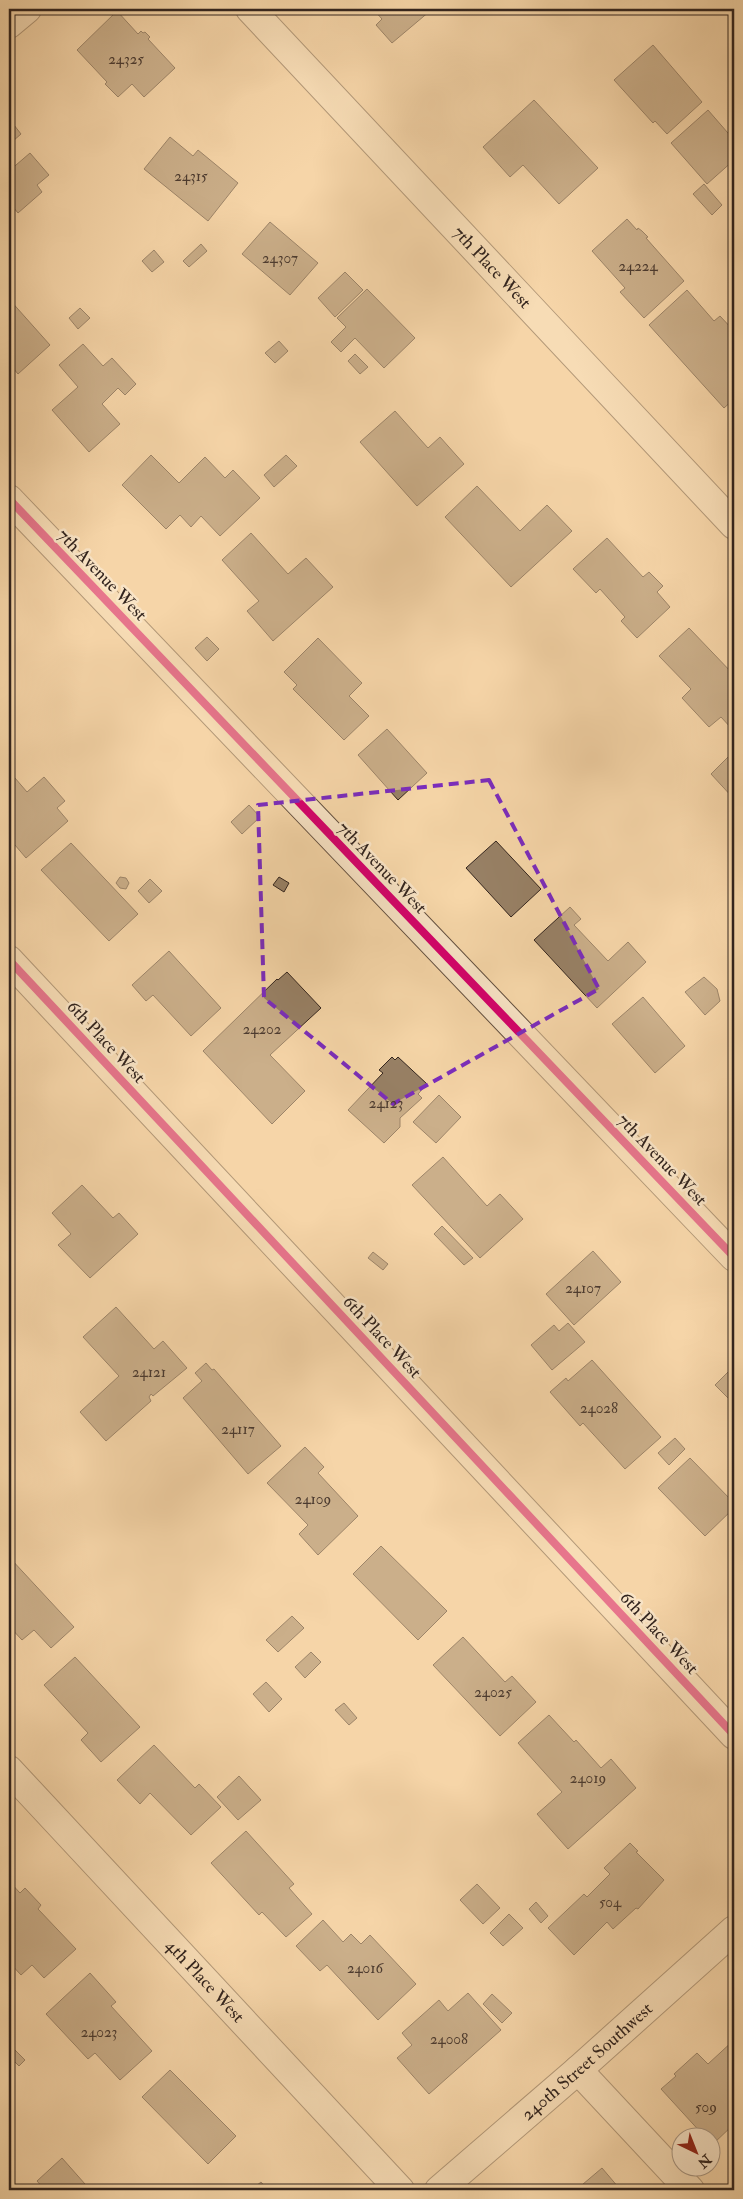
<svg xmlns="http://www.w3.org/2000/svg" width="743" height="2199" font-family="'IM FELL Double Pica',serif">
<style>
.building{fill:#988166;stroke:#32241e}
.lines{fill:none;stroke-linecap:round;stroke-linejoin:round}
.minor-casing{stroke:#635040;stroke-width:30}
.tertiary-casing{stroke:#635040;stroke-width:30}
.minor{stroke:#f9e4c6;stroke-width:28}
.tertiary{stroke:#f9e4c6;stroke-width:28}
.cycleway-casing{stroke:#f9e4c6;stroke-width:11}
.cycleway{stroke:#d6006c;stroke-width:8}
.marked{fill:none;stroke:#7b2cbf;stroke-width:4;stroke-dasharray:10 6;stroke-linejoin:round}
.labels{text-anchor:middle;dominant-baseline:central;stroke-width:5;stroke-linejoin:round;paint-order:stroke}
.number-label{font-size:15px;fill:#4c3b30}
.street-label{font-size:18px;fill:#32241e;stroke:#f9e4c6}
</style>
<rect width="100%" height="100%" fill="#f6d6a8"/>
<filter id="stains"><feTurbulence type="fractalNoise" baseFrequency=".004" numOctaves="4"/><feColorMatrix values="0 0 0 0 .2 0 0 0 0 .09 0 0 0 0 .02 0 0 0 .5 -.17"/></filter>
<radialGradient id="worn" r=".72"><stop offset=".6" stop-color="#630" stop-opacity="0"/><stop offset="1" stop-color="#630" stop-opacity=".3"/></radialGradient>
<path class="building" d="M373 9H428L430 11 392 43 376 25 382 19Z
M117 11 138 34 141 31 143 33 145 32 150 37 148 39 175 68 144 97 132 84 118 97 105 84 107 82 77 50Z
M653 45 702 102 667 134 655 121 653 123 614 80Z
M534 100 598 168 559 204 523 165 510 177 483 147Z
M708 110 734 140V160L707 184 671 143Z
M14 125 21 134 13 141 9 136V130Z
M170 137 193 156 198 150 238 183 208 221 144 169Z
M30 153 49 175 37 185 42 192 18 213 9 202V171Z
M704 184 722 205 712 215 693 194Z
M627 219 637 230 638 228 642 231 648 237 646 238 684 281 644 318 620 292 625 288 592 251Z
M270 222 318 263 290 295 242 254Z
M201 244 207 251 189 267 183 261Z
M154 250 164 262 152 272 142 261Z
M345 272 363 290 335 317 318 298Z
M367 289 415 338 384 368 355 338 341 352 331 342 346 327 337 318Z
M687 290 714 321 720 316 734 331V399L724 408 649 325Z
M9 299 50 345 18 374 9 363Z
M80 308 90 318 78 329 69 318Z
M279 341 288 351 275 363 265 353Z
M83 344 103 366 112 358 136 384 125 395 118 388 102 404 120 424 89 452 52 410 78 387 59 365Z
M355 354 368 367 360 374 348 361Z
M395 411 428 448 440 437 464 464 417 506 360 442Z
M151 455 179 483 205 457 225 478 233 470 260 498 220 536 201 516 191 527 180 515 166 529 122 485Z
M286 455 297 466 274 487 264 475Z
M477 486 520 531 547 505 572 531 511 587 445 517Z
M251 533 288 574 306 558 333 587 273 641 247 611 259 601 222 560Z
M607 538 643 577 649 572 663 586 657 592 670 607 637 638 621 621 625 617 600 589 596 593 573 569Z
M689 628 734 675V727L732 729 721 717 709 727 682 698 691 689 659 656Z
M207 637 219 649 207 661 195 648Z
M318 638 362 683 349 696 369 716 344 740 293 689 297 685 284 672Z
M387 729 427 773 398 800 358 755Z
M734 751V799L711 774Z
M9 771 27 792 44 777 65 801 57 808 68 821 26 858 9 838Z
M249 805 260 817 242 834 231 822Z
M496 841 541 889 511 917 466 868Z
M71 843 138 914 109 941 41 870Z
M120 877 126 878 129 883 126 889 120 888 116 883Z
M279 877 289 883 284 892 273 885Z
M150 879 162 891 149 903 138 891Z
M570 907 581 919 574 925 608 961 628 942 646 962 597 1008 534 940Z
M169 951 221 1008 191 1036 153 995 146 1001 132 985Z
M287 972 321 1008 270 1055 305 1091 272 1124 203 1051 277 979 278 980Z
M704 977 717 989 720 1001 705 1015 685 992Z
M643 997 685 1046 655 1073 612 1024Z
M392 1057 395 1060 398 1057 427 1084 418 1094 422 1098 400 1118V1127L384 1143 348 1110 383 1073 379 1070Z
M439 1095 461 1117 436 1143 413 1122Z
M443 1157 487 1206 500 1194 523 1219 480 1258 412 1185Z
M82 1185 113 1218 119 1213 138 1234 90 1278 58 1245 71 1234 52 1213Z
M442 1226 473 1258 464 1265 434 1234Z
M593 1251 621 1282 574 1325 546 1294Z
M373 1252 388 1264 383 1270 368 1258Z
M116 1307 154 1349 163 1341 187 1368 153 1396 151 1394 149 1397 151 1401 106 1441 80 1412 119 1376 83 1337Z
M568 1323 585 1342 552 1370 531 1345 554 1325 559 1331Z
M592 1360 661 1437 625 1469 583 1423 580 1426 550 1392 566 1378 568 1381Z
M206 1363 212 1370 214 1369 281 1446 248 1474 183 1398 202 1381 195 1373Z
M734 1366V1393L729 1399 715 1385Z
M675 1438 685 1449 669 1465 658 1453Z
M305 1447 324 1467 318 1473 358 1516 318 1555 299 1534 308 1525 267 1483Z
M690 1458 734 1503V1508L705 1536 658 1488Z
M381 1546 447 1611 418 1640 353 1574Z
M10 1558 74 1627 51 1648 34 1630 22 1640 9 1626Z
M292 1616 304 1628 278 1652 266 1640Z
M463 1637 505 1682 512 1676 536 1702 500 1736 433 1665Z
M311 1652 321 1662 305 1678 295 1667Z
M75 1657 140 1727 101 1762 81 1740 88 1733 44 1685Z
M266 1682 282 1699 269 1712 253 1694Z
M344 1703 357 1718 349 1725 335 1710Z
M549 1715 574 1742 576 1740 601 1768 611 1759 636 1788 568 1849 537 1814 562 1792 518 1743Z
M154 1745 195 1788 199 1784 221 1807 191 1835 150 1793 140 1804 117 1780Z
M239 1776 261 1800 238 1820 217 1797Z
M246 1831 294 1884 289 1888 312 1914 286 1937 262 1912 259 1915 211 1863Z
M630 1843 638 1851 636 1852 664 1880 638 1909 636 1908 613 1929 607 1922 574 1955 548 1928 584 1894 587 1897 610 1874 604 1868Z
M9 1881 20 1893 25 1888 41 1905 38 1909 76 1949 44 1978 32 1965 21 1975 9 1962V1946L13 1943 9 1939Z
M477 1884 500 1908 483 1924 460 1900Z
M536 1902 548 1916 541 1923 529 1909Z
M509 1914 523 1928 503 1946 490 1933Z
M323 1920 343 1942 351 1934 361 1944 370 1935 416 1984 378 2020 327 1965 320 1971 296 1946Z
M90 1973 116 2002 111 2006 152 2051 120 2080 95 2053 88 2059 46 2014Z
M468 1993 501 2030 429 2094 397 2058 412 2045 402 2033 439 2000 448 2011Z
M492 1994 512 2013 502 2023 483 2004Z
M734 2040V2124L712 2145 710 2136H704L661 2089 676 2076 674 2074 697 2053 708 2064Z
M13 2048 25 2060 19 2066 9 2056V2052Z
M170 2070 236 2136 208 2164 142 2097Z
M62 2158 85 2184 77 2190H45L37 2181Z
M602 2168 619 2188 623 2184 629 2190H576Z
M261 2182 268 2190H251Z"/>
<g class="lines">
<g class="minor-casing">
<path id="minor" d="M9 499 734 1257
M9 960 734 1735
M578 2070 690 2190"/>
</g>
<g class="tertiary-casing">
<g id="tertiary">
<path id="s1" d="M250 9 734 525"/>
<path d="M9 24 27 9"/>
<path id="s2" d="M9 1770 400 2190"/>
<path id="s3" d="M439 2190 578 2070 734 1930"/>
</g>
</g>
<use href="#minor" class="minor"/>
<use href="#tertiary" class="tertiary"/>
<g class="cycleway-casing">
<path id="cycleway" d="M9 499 734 1257
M9 960 734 1735"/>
</g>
<use href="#cycleway" class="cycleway"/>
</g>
<path d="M0 0H743V2199H0ZM489 780 599 989 393 1104 264 998 258 805Z" fill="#f6d6a8" fill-opacity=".55" fill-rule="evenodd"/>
<path class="marked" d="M489 780 599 989 393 1104 264 998 258 805Z"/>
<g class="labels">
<g class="number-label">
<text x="126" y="59">24325</text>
<text x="191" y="176">24315</text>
<text x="280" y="258">24307</text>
<text x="638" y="266">24224</text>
<text x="262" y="1029">24202</text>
<text x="386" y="1103">24123</text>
<text x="583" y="1288">24107</text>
<text x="149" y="1372">24121</text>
<text x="599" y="1408">24028</text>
<text x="238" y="1429">24117</text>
<text x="313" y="1499">24109</text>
<text x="493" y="1692">24025</text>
<text x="588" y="1778">24019</text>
<text x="610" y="1902">504</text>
<text x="365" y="1968">24016</text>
<text x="99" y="2032">24023</text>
<text x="449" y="2039">24008</text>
<text x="706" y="2107">509</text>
</g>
<g class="street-label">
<text stroke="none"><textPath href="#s1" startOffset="354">7th Place West</textPath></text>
<text transform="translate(102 575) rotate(46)">7th Avenue West</text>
<text transform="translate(382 868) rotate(46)">7th Avenue West</text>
<text transform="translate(106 1042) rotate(47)">6th Place West</text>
<text transform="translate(662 1160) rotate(46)">7th Avenue West</text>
<text transform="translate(382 1337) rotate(47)">6th Place West</text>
<text transform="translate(659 1633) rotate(47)">6th Place West</text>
<text stroke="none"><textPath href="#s2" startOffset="288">4th Place West</textPath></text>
<text stroke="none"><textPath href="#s3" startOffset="196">240th Street Southwest</textPath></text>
</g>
</g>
<rect width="743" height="2199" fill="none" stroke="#f6d6a8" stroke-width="30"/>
<rect x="10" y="10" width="723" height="2179" fill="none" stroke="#32241e" stroke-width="2.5"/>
<rect x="15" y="15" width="713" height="2169" fill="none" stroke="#32241e"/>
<g transform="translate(696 2152) rotate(137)"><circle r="24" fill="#f9e4c6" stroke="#a99783"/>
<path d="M0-4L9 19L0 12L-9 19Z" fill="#8f2418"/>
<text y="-8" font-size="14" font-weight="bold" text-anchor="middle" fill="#32241e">N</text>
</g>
<rect width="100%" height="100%" filter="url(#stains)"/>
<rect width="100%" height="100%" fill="url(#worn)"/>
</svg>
